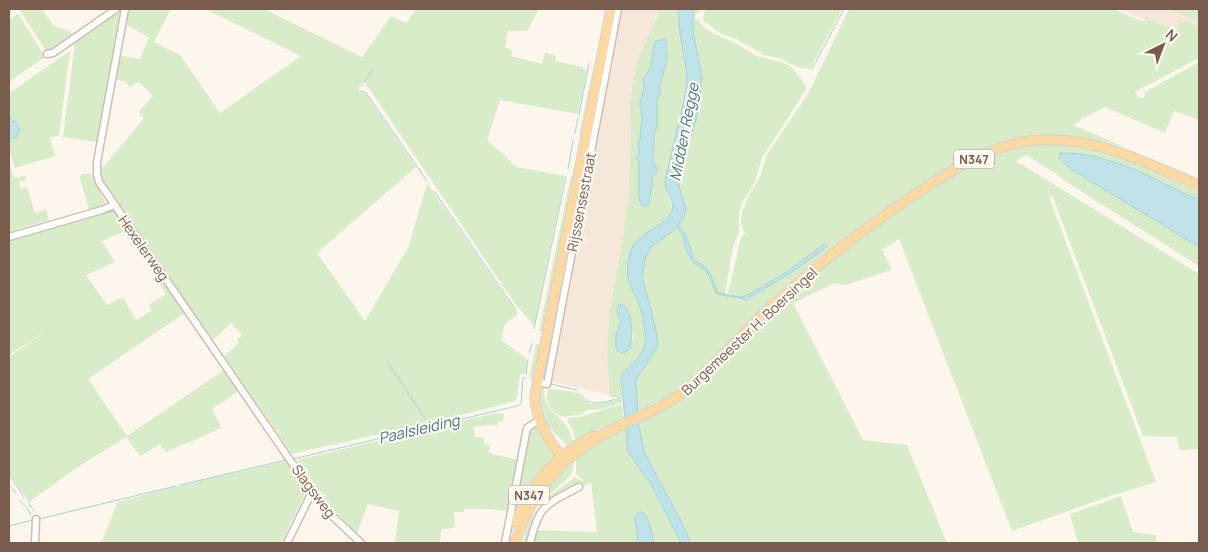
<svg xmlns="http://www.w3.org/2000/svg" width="1208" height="552" font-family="Manrope,sans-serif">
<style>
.residential{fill:#f5e8da}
.green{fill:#d8ecc9;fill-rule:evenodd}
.water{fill:#bfe3e8;stroke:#a5d3da}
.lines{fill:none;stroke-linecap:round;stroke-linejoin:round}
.stream{stroke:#a5d3da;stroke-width:1}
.minor-casing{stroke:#d1beb0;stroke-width:9}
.major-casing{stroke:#dad1cd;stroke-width:11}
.minor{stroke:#fff;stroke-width:6}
.major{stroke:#fbd9a5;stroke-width:9}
.labels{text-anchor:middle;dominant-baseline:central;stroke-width:4.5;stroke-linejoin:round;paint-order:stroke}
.shield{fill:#fffaf3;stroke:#a28b7f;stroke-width:1}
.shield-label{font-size:12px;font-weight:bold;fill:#7a5c4d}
.street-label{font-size:14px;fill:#7a5c4d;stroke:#fffaf3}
.water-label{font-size:15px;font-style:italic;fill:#437c86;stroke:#fffaf3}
</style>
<rect width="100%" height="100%" fill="#fdf6ec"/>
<path class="residential" d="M620 9H663L642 52 631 190 621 253 611 395 548 381Z
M1118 9H1199V49L1149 22Z"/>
<path class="green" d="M19 9H45L43 11 54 26 70 31 73 35 48 52 46 51Z
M121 9H123L97 142 63 137 75 43 73 42Z
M129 9H171L154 42 180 55 220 113 301 56 205 9H264L362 57 391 16 406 23 416 9H539L527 31H508L505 47 512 50 511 56 542 64 545 53 555 55 556 61 583 67V69L587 71 578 114 500 100 487 140 517 167 565 176 534 326 516 305 364 81 358 86 361 92 365 93 416 167 317 253 365 321 409 246 427 183 518 314C509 321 501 325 503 337L501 340 527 359 525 374H520L517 397 515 401 454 417 292 454 224 356 239 343 237 340 242 335 231 323 213 340 101 178 100 171 144 118 138 112 153 96 139 82 135 83 130 88 125 81 123 82 116 78 121 56 140 59 149 37 126 25Z
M661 9H678L680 33 687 74 686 91 665 181V188L672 208C669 228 635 232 630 254 628 261 627 270 628 277 629 286 635 294 638 302 642 312 649 340 643 351 637 360 627 367 621 377L622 398 610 397 607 356 609 315 623 237 629 190 631 139 630 102 637 60ZM666 40C666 46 667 50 667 56 667 70 658 81 660 95 653 106 659 121 654 132L655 174 651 185 650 202 649 204 643 206 640 202 639 197V162L636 158 639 153 642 119 640 104 643 97 644 76 649 71 654 53ZM619 304C631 307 635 336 631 347 630 351 625 352 621 353L616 349 620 323 617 310Z
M693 9H702L700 12H697L695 19H698L702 26 715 34 737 44 757 56 781 62 792 67 807 88 762 158 755 182 742 203 739 213V232L733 247 725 294 718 293C713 279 710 266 694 261L686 234 678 226 684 216 686 210 679 186 678 176 696 120 702 79 693 31Z
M706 9H842L812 65 813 70 797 67 781 59 764 55 736 39 721 34 704 21 703 17Z
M849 9H1113L1141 21H1145V17H1148L1147 20 1177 29 1180 22 1185 23 1188 20 1199 27V58L1135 92 1139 98H1144L1145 92 1199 62V120L1174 111 1165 133 1105 107 1083 118 1073 126 1081 128 1126 148 1104 142 1070 136H1031L1013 140 946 170 739 332 696 376 658 404 638 414 635 382 637 376 658 347 657 336 649 301 642 279 645 259 650 248 676 228 683 235 687 252 694 263 706 270 717 294 742 301 756 295 823 245 788 271 750 294 742 297 728 293 741 238 745 233 741 224 742 212 749 195 760 177 766 156 809 92Z
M1169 9H1199V21Z
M18 14 45 57 9 82V20Z
M70 51 59 136 50 137 55 156 15 168 9 149V93Z
M594 65 595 68 584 134 579 135Z
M588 138 591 139 551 344H547Z
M1056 142 1102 149 1199 189V200L1118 163 1106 159 1069 153 1060 160 1069 168 1199 247V266L1068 183 1055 173 1026 155 1016 161 1199 274V449L1179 450 1177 437 1143 436 1052 195 1049 197 1156 482 1110 496 1012 531 899 239 882 250 892 270 846 285 835 283 793 303 863 440 907 445 947 543H691L681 521 645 454 638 422 652 415 789 295 874 227 966 166 1015 146Z
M9 160 14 178 25 176 26 180 19 182 20 189 27 187 35 213 46 209 49 220 9 232Z
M82 174H92C94 184 106 197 105 205L89 210 80 178Z
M571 175 574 177 544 332 539 331Z
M114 211 138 246 135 248 123 232 102 241 115 262 86 275 107 305 123 297 136 320 152 310 149 305 166 294 160 285 163 282 185 313 88 379 127 436 224 370 239 391 212 409 222 428 166 452 160 444 140 456 126 437 75 469 29 502 9 473V357L46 331 9 355V240Z
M536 344 542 345 534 381 529 378Z
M540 385 544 387C543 418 568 414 572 440H575C574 433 572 427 567 421L569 418 580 417 622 404 624 420 621 421V418L618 424 602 430 571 446H568L545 424 538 408Z
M548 388 578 393 585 401 591 404 622 399V402L603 409 588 410 579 415 562 417C550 411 544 402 548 388Z
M496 413 504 414 503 422H498V425L476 426 474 427 475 437 485 438 484 444 490 446 489 453 519 460 510 511 485 509H464V512H454L455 527 441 530 440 543H395L399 511 368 504 357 534 323 499 326 496 325 494 323 495 297 460Z
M532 426H538L556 452V458L516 520 508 543 530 429Z
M625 428 628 452 651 484 681 543H654L649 522 644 513 640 512 635 517 638 543H531L535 530 597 532 591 483 582 487 579 484C547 501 537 506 528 543H523C525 522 539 504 555 492 562 487 568 483 574 477L585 482 576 474V459L573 460V469L570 476 535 507 525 528 521 543H517C539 480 566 457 625 428Z
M286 461 306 492 281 543H101L118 502 177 486Z
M1121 496 1133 532 1156 535V543H1078L1070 514Z"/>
<path class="water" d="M678 9H693V31L702 79 696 120 678 176 679 186 686 210 684 216 678 226 686 234 694 261C712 267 711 278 718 293L742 297 750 294 788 271 823 245 825 244 827 247 789 274 746 300 717 294 706 270 694 263 687 252 683 235 677 228 650 248 645 259 642 279 649 301 657 336 658 347 636 379 638 422 645 454 681 521 691 543H681L651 484 628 452 621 377C627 367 638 360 643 350 649 340 642 312 638 301 635 293 628 285 628 276 627 270 628 260 630 253 635 232 668 227 672 210 675 200 664 191 665 181L686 91 687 74 680 33Z
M666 39C665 46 667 50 667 55 667 70 658 81 660 95L657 99V128L654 132V164L658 170 653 176 649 204 643 206 640 202 639 197V162L636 158 639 153 638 142 640 138 642 119 640 104 644 86 643 78C655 67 651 55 655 41Z
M9 118 17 123 20 131 17 136 11 139 9 138Z
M1060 153C1110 152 1155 180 1199 200V247L1069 168 1059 158Z
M619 304C635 307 631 336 631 348 625 353 622 355 616 349V334L618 330 620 323 617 310Z
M640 512 644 513 649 522 654 543H638L635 517Z"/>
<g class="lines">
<path class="stream" d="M813 67 844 9
M359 86 362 85 373 69
M361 91 366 93 427 181
M579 115 589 63
M575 133 578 118
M568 169 573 140
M434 191 516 310
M67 223 114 211 137 243
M142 251 151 263
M178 302 184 311
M185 313 189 319
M534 329 566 176
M211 339 219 351
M529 353 532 344
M223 357 234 372
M387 361 424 417
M526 374 528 360
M236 376 275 432
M551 384 577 390
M581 395C592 409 606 401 621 398
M278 436 290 454
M293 459 517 406 521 403 523 378H526
M296 462 319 495
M9 474 24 497
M180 485 286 460
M11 487 16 493
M20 500 25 506
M28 502 34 511
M27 508 31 515
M39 519 176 486
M9 526 32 520"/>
<g class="minor-casing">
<path id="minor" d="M125 9 97 162V174L99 182 312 492 328 512 361 543
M47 54 53 53 116 9
M9 237 102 210 114 205
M537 382 547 384 618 9
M35 543 36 519
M287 543 312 492
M505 543 527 428 539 420
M530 543C539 505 545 505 579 487"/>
</g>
<g class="major-casing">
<path id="major" d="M569 459C551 452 534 414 535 395L611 9
M516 522C530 484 558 453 594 436
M515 543C524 515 539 488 560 467 576 452 596 438 615 428 637 417 660 410 679 395 708 374 730 346 756 321 806 273 861 230 919 192 948 173 978 153 1013 144 1080 128 1139 160 1199 185"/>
</g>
<use href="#minor" class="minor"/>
<use href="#major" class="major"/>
</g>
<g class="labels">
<g class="shield">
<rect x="954" y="149.5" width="40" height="19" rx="4"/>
<rect x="509" y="485.5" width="40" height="19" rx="4"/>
</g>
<g class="shield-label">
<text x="974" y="159">N347</text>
<text x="529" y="495">N347</text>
</g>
<g class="street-label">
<text transform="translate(581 202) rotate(-79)">Rijssensestraat</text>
<text transform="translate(144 248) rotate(55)">Hexelerweg</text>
<text transform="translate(749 331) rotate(-43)">Burgemeester H. Boersingel</text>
<text transform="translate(314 491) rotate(53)">Slagsweg</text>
</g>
<g class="water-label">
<text transform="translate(684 132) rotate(-79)">Midden Regge</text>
<text transform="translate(419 429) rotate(-13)">Paalsleiding</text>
</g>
</g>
<rect width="1208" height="552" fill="none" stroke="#7a5c4d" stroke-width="20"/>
<g transform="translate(1163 45) rotate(42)" stroke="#fffaf3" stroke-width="4" paint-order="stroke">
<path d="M0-4L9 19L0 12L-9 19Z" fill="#7a5c4d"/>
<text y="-8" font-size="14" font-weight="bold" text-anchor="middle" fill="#7a5c4d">N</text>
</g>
</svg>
